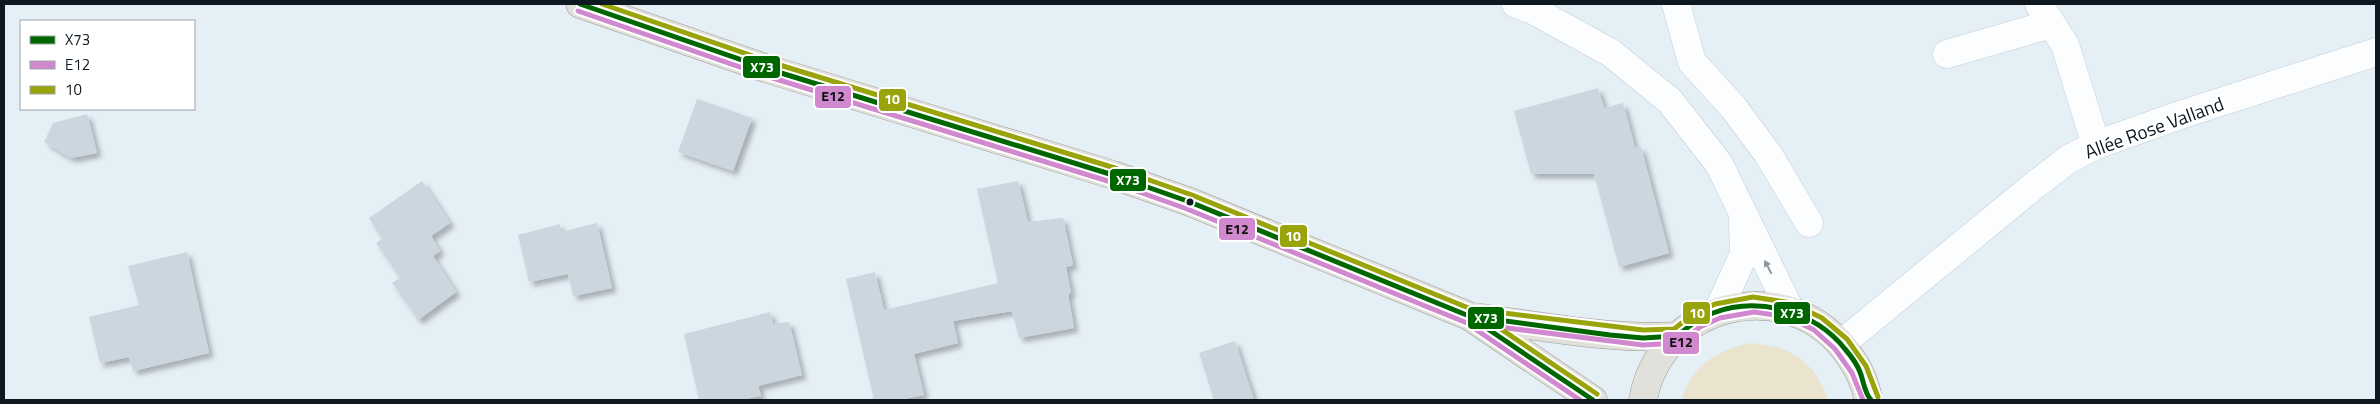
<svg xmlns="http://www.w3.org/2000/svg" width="2380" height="404" font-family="'Titillium Web',sans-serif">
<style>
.green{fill:#eae4ce}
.building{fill:#ccd6de;filter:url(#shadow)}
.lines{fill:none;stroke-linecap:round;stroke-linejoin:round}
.minor-casing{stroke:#c3cdd4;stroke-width:29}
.major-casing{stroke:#999992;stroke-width:29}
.minor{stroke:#fbfdfe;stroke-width:28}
.major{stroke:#e1e0db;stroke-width:28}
.bus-1-casing{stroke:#fff;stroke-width:9}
.bus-2-casing{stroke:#fff;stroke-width:9}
.bus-3-casing{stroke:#fff;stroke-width:9}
.bus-1{stroke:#060;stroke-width:5}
.bus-2{stroke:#d088cf;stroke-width:5}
.bus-3{stroke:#99a40b;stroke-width:5}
.oneway{fill:#90969a}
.bus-dot{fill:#0e1820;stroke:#fff;stroke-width:2}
.labels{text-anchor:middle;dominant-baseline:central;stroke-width:4.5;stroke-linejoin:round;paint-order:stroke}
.street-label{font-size:19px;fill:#0e1820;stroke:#fff}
.line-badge{stroke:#fff;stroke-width:2}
.badge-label{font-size:14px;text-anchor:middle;font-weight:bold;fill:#fff}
.pale-badge-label{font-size:14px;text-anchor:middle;font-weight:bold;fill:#111}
</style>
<defs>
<filter id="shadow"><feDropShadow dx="4.5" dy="4.5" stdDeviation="2.5" flood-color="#0004"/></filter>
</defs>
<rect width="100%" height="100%" fill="#e5eff6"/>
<path class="green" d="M1750 343C1792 346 1814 361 1828 400H1682C1690 366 1718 350 1750 343Z"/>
<path class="building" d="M1598 88 1604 108 1623 103 1635 148 1641 147 1669 253 1619 267 1594 174H1531L1514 111Z
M697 99 752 118 733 171 678 152Z
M87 114 97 153 71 158 44 142 53 123Z
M422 181 450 223 431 236 440 251 433 256 456 292 418 320 392 283 400 278 376 243 382 239 369 218Z
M1018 181 1028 222 1063 218 1073 265 1066 267 1071 293 1068 294 1074 328 1019 338 1012 311 953 321 958 343 914 354 924 395 899 400H874L846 279 875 272 884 310 998 283 977 189Z
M597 223 612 288 573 296 568 274 529 282 518 235 560 224 561 232Z
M187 252 209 353 133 371 129 357 100 363 89 317 139 305 128 266Z
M770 312 773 324 789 322 802 375 758 386 761 396 739 400H699L684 334Z
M1235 341 1254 400H1214L1199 353Z"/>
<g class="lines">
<g class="minor-casing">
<path id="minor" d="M1516 4 1533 10 1611 53 1670 101 1719 164 1790 310
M1676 4 1692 62 1733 107 1768 154 1809 223
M2039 4 2065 45 2096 145
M1947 54 2051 24
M1718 311 1744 254 1743 221
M1841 344 2036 184 2069 159 2096 145 2177 116 2376 52"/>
</g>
<g class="major-casing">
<path id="major" d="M580 4 768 69 1113 175 1190 202 1469 316 1593 400
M1474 317C1541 326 1609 340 1677 336
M1643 400C1661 300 1791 271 1849 355 1858 368 1866 384 1868 400"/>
</g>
<use href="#minor" class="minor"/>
<use href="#major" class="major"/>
<g class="bus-1-casing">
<path id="bus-1" d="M580 4 768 69 1113 175 1190 202 1469 316 1610 335 1643 338 1677 336
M1479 323 1593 400
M1677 336C1688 327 1699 318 1713 313 1758 296 1815 311 1845 349 1851 356 1857 364 1860 372 1864 382 1864 392 1871 400"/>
</g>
<g class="bus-2-casing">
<path id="bus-2" d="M578 11 766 76 1111 182 1187 209 1467 323 1643 345 1680 343 1700 327 1720 318 1754 312 1788 317 1814 330 1835 349 1852 373 1863 400
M1475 329 1580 400"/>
</g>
<g class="bus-3-casing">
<path id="bus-3" d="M602 4 770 62 1115 168 1192 195 1471 309 1643 330 1674 329 1692 315 1715 304 1753 297 1792 303 1822 318 1847 339 1866 366 1878 397
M1483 317 1597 394"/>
</g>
<use href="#bus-1" class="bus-1"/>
<use href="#bus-2" class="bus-2"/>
<use href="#bus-3" class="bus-3"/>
</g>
<defs><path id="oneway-solid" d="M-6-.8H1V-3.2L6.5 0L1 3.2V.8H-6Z" transform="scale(1.25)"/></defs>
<use class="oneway" href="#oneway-solid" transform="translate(1768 267) rotate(-117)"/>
<circle class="bus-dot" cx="1190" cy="202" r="4.5"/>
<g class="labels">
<g class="street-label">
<text transform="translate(2154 127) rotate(-20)">Allée Rose Valland</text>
</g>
</g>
<g class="line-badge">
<rect x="742" y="55" width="39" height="24" rx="5" fill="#060"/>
<rect x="814" y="85" width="38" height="24" rx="5" fill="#d088cf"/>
<rect x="878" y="88" width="29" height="24" rx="5" fill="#99a40b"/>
<rect x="1109" y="168" width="38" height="24" rx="5" fill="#060"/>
<rect x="1218" y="217" width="38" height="24" rx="5" fill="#d088cf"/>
<rect x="1279" y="224" width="29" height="24" rx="5" fill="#99a40b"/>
<rect x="1682" y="301" width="29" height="24" rx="5" fill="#99a40b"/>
<rect x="1773" y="301" width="38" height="24" rx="5" fill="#060"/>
<rect x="1467" y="306" width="38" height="24" rx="5" fill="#060"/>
<rect x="1662" y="331" width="38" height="24" rx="5" fill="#d088cf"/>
</g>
<g class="badge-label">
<text x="762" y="72">X73</text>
<text x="892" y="104">10</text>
<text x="1128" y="185">X73</text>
<text x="1293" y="241">10</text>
<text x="1697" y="318">10</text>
<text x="1792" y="318">X73</text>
<text x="1486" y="323">X73</text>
</g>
<g class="pale-badge-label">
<text x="833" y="101">E12</text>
<text x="1237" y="234">E12</text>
<text x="1681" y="347">E12</text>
</g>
<rect width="2380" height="404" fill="none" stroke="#0e1820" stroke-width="10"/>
<rect x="20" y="20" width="175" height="90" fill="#ffffff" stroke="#9fa3a6"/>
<rect x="30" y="36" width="25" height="8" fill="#006600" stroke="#9fa3a6"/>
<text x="65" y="45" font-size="15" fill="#0e1820">X73</text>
<rect x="30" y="61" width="25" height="8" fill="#d088cf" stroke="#9fa3a6"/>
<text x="65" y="70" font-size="15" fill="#0e1820">E12</text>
<rect x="30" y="86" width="25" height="8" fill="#99a40b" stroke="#9fa3a6"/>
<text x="65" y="95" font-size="15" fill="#0e1820">10</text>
</svg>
